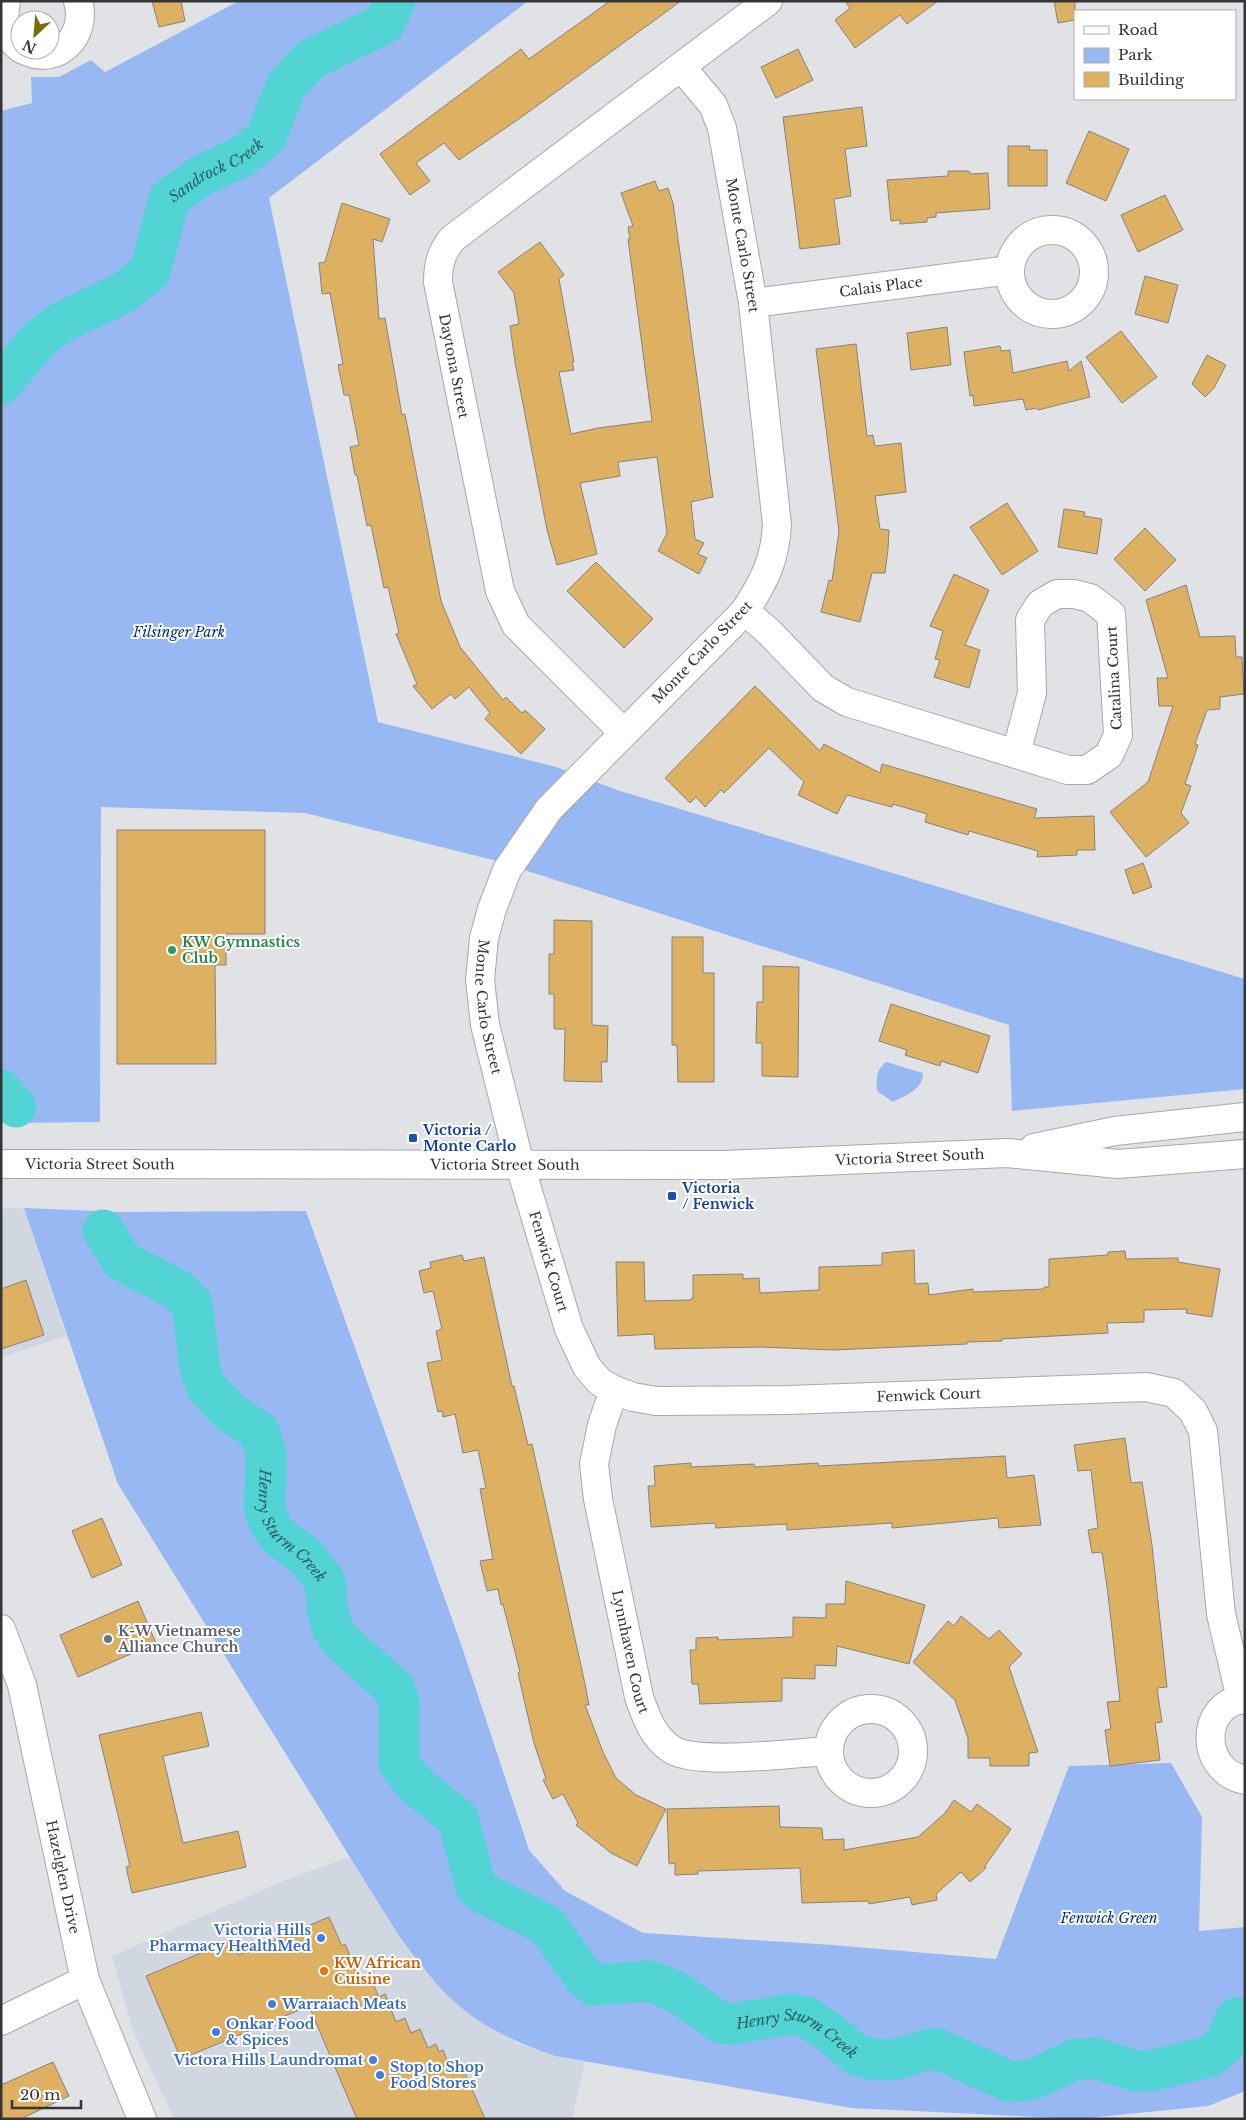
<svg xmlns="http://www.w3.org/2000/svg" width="1246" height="2120" font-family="'Libre Baskerville',serif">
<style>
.built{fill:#d1d7e1}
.green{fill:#97b8f3}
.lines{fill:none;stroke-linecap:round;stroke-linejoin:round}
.stream{stroke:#52d3d4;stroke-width:7}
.river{stroke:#52d3d4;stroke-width:41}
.building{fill:#deb061;stroke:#85837f}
.minor-casing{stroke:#a6a8ab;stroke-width:30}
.major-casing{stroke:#a6a8ab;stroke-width:30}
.minor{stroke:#fff;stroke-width:28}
.major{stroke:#fff;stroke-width:28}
.leisure-dot{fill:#2e9e5b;stroke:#fff;stroke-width:2}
.transit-dot{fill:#1a4fb4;stroke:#fff;stroke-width:2}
.worship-dot{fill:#6b7280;stroke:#fff;stroke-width:2}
.shop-dot{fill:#3f7fe0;stroke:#fff;stroke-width:2}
.food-dot{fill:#e8710a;stroke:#fff;stroke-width:2}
.labels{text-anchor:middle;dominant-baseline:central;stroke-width:4;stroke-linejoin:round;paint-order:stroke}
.street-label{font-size:14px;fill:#343536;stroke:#fff}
.park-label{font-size:14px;font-style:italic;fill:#062e7e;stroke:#fff}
.leisure-label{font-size:14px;font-weight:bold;fill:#27864d;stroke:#fff;text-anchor:start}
.transit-label{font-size:14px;font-weight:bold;fill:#164399;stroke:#fff;text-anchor:start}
.worship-label{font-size:14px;font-weight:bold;fill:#5b616d;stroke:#fff;text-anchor:start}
.shop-label{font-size:14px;font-weight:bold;fill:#366cbe;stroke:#fff;text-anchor:start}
.food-label{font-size:14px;font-weight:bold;fill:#c56008;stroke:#fff;text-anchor:start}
.water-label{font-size:15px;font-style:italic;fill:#2c6162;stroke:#fff}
</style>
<rect width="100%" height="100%" fill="#e0e2e5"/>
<path class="built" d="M24 1208 67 1336 1 1357V1209Z
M351 1856 399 1936 430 1976 460 2007 518 2043 555 2056 585 2062 572 2119H174L132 2028 112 1956 283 1881Z"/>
<path class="green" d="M239 1H528L269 198 378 722 556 767 617 790 1245 979V1089L1012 1111 1009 1025 493 860 305 813 101 807 100 1122 1 1123V111L32 103 31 77H59L91 60 105 72Z
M886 1062 923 1073C923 1090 906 1095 893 1102L877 1091C876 1079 876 1070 886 1062Z
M24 1208 121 1212 306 1211 461 1644 529 1850 565 1891 643 1933 832 1945 996 1959 1069 1766 1171 1763 1202 1817 1199 1931 1245 1927V2091L1208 2106 1078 2119 852 2108 555 2056C522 2044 487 2030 459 2006 436 1986 418 1961 399 1936L118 1484Z"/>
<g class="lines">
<path class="stream" d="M1236 2018 1245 2012"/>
<g class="river">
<path id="s1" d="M1 384 40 338 62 322 123 293 150 272 169 199 202 175 242 157 266 137 286 86 311 59 384 24 395 1"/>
<path d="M1 1090 16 1107"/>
<path id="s2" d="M103 1230 122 1261 178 1290 192 1304 200 1369 207 1388 232 1414 259 1431 265 1450 266 1468 264 1506 268 1520 278 1536 305 1556 325 1581 328 1612 333 1629 341 1641 395 1689 399 1704V1764L415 1784 458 1819 476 1887 485 1894 547 1925 584 1977 593 1985 649 1981 675 1991 721 2023 732 2024 792 2014 806 2017 828 2031 855 2054 870 2059 893 2060 935 2048 1011 2082 1034 2079 1074 2060 1095 2058 1135 2071H1150L1211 2056 1224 2045 1236 2018"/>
</g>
</g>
<path class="building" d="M152 1H181L185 21 159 27Z
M610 1H681L523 116 459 160 444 143 416 163 430 181 410 195 380 154 521 49 529 59Z
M845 1H938L907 24 900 15 855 48 835 20 850 8Z
M1054 1H1075V20L1058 23Z
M798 49 813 80 776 98 761 67Z
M862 107 867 146 845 149 851 196 834 199 840 244 800 249 783 117Z
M1089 131 1129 149 1106 201 1066 183Z
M1008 146H1030L1029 150H1047V186H1008Z
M948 171H969L970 174 988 173 990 209 936 213V217L927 218V222L900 224V220L891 221 887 180 948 176Z
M655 181 659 191 668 188 673 203 685 289 713 497 691 502 695 539 704 543 698 554 707 558 699 574 658 551 667 533 657 457 618 462 620 476 580 483 597 554 557 565 547 530 515 362 510 326 519 324 514 293 498 272 540 242 564 275 559 279 574 362H572L574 370 559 372 571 434 598 428 652 421 628 239H630L628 227 633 226 621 193Z
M1165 195 1183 230 1138 252 1121 215Z
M342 203 390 219 382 242 373 239 379 319 385 318 402 415 405 414 409 435 441 601 460 647 503 700 506 697 522 713 525 710 545 729 521 754 485 719 490 713 469 687 455 699 451 694 432 709 413 686 417 684 396 634 399 633 388 587 384 588 371 525 367 526 357 475H355L350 447 359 445 349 395H344L338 365 343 364 330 293 322 294 319 263 325 262Z
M1145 276 1178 285 1168 323 1135 314Z
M947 327 951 365 911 370 907 333Z
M1121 331 1157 377 1122 403 1086 357Z
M856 344 867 436 873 435 875 446 901 443 906 492 875 496 880 529 889 530 888 549 885 573H872L860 622 821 612 829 580 832 581 839 531 816 349Z
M1000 346 1001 351 1010 350 1013 373 1067 361 1069 371 1081 361 1090 397 1038 410 1037 408 1026 410 1023 399 974 406 973 395 970 396 964 352Z
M1207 355 1226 365 1214 388 1205 397 1192 384Z
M1007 503 1038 551 1002 575 970 527Z
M1064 509 1085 512 1084 516 1102 519 1097 554 1058 547Z
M1145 528 1176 560 1145 591 1114 559Z
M596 562 653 619 624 648 567 591Z
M954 574 989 590 965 645 980 650 969 688 934 677 940 660 935 659 943 631 930 626Z
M1186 585 1200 637 1235 636 1236 657H1242L1244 694 1220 697V709L1207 710 1195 744 1198 745 1185 784 1191 786 1181 813 1189 823 1146 857 1110 812 1148 782 1173 706H1159L1157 678H1168L1146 600Z
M755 686 820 751 824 744 880 773 882 764 1037 809 1034 818 1094 816 1095 850H1077V855L1037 857 1038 851 969 831 968 835 925 822 927 814 893 804 892 807 847 795 837 814 798 795 804 782 769 748 724 793 721 790 705 807 696 797 690 803 665 778Z
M117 830H265V934H226V965H215L216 1064H117Z
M1143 863 1152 887 1133 894 1125 870Z
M554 920 592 921V1025L608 1026 607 1062H601L602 1082 564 1081 565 1029H554V994H549V954H554Z
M672 937H703V973H714V1082H678L677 1045H672Z
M763 966 799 967 798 1077 762 1076V1043H756L757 1002H763Z
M891 1004 990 1036 978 1073 941 1061 940 1066 905 1055 907 1050 879 1041Z
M914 1250 915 1284 928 1283 929 1295 973 1289V1292L1044 1289V1287H1049V1259L1108 1255V1252L1125 1251 1126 1259 1178 1258V1262L1220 1269 1212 1317 1186 1313 1187 1309 1144 1310V1322L1107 1323 1108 1333 1002 1339V1341L967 1342V1344L833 1350 761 1347 655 1349 654 1334 618 1336 616 1262H644L645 1301 689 1300 693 1298V1275L743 1274V1279L759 1278 760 1293 819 1290V1267L882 1265V1253Z
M462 1255 464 1261 484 1257 512 1386H514L528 1445 532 1444 585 1684 589 1705H585L603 1752 616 1778 636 1795 666 1809 637 1866 611 1853 576 1825 578 1823 563 1794 553 1799 543 1780 546 1779 534 1743 518 1673 520 1672 503 1604 501 1605 498 1589 487 1591 480 1561 493 1559 480 1489 486 1488 478 1450 463 1453 455 1414 443 1417 442 1411 438 1412 427 1363 442 1360 436 1331 442 1329 433 1291 424 1293 419 1271 431 1268 430 1262Z
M26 1280 44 1335 1 1349V1289Z
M1125 1438 1131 1483 1142 1482 1152 1545 1167 1687 1157 1688 1162 1722 1155 1723 1160 1760 1110 1766 1105 1730 1111 1729 1107 1702 1120 1701 1108 1594 1102 1552 1092 1553 1088 1530 1098 1528 1091 1470 1078 1471 1074 1445Z
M1005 1456 1007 1478 1034 1475 1041 1525 999 1528 998 1518 892 1528V1523L787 1530V1524L716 1528 715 1523 651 1527 648 1486H655L654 1466 691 1463V1467L754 1464 755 1467 818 1463V1466Z
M102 1518 122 1565 92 1578 72 1531Z
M846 1581 925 1605 909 1664 837 1646 836 1666 815 1665V1679L782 1678V1701L700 1704 698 1684H692L690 1650H696V1638L718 1637V1640L793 1637V1617L826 1618V1604H845Z
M138 1601 156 1643 78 1677 60 1635Z
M961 1616 989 1639 999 1630 1022 1654 1009 1667 1038 1752 1029 1753V1766H990V1758H968V1738L955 1700 913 1662 948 1621 954 1626Z
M201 1712 209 1746 163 1756 183 1843 238 1831 246 1867 132 1893 126 1867 130 1866 99 1735Z
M954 1800 971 1812 977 1804 1011 1829 985 1866 986 1868 970 1882 961 1872 936 1894 937 1900 912 1905 910 1897 869 1904 868 1901 802 1903 800 1868 698 1871V1874L675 1875V1863L669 1864 667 1809 779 1806 780 1827 822 1828 823 1840 844 1839V1850L918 1837 945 1813Z
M329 1917 342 1946 345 1944 362 1983 371 1979 379 1997 385 1994 396 2022 405 2018 411 2033 420 2029 428 2048 436 2044 439 2052 443 2050 451 2070 462 2066 485 2119H357L309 2006 181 2059 146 1976 232 1940 238 1955Z
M53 2062 69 2096 21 2119H1V2085Z"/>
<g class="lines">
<g class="minor-casing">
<g id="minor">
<path d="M6 1C2 19 5 36 20 48"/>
<path d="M24 50C58 67 88 35 78 1"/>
<path id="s3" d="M682 68 713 105 722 128 753 303 777 525C775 561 764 581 745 611L549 809 507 870 492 909 484 938 480 980 485 1025 520 1165 569 1329 587 1367 600 1382 614 1390 633 1397 656 1401 788 1400 1146 1387 1174 1393 1193 1411 1203 1431 1221 1614 1241 1699"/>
<circle cx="1052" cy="272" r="42"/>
<path id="s4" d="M753 303 1010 270"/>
<path d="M745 611 769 632 823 688 847 702 1068 770H1087L1109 755 1118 735 1111 614 1090 598 1074 594H1057L1040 604 1030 620 1032 693 1016 754"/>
<path d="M623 732 516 625 500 591 438 282C438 264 441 253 452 239L768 1"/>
<path id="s5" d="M614 1390 602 1425 594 1464 598 1499 639 1697C646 1717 653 1737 671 1749 695 1766 795 1753 828 1751"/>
<path id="s6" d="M1 1629 22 1685 85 1980 142 2119"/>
<path d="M1245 1699C1199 1703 1199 1771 1245 1780"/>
<circle cx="871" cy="1751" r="42"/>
<path d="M1 2021 85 1980"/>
</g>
</g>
<g class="major-casing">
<g id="major">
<path d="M1034 1148 1115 1131 1245 1117"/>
<path id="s7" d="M1 1164 725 1165 1007 1153 1118 1164 1245 1154"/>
</g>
</g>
<use href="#minor" class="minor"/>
<use href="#major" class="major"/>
</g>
<circle class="leisure-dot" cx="172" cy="950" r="5"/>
<g class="transit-dot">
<rect x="408" y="1133" width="10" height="10" rx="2.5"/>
<rect x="667" y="1191" width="10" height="10" rx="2.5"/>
</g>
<circle class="worship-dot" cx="108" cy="1639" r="5"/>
<g class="shop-dot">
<circle cx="321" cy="1938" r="5"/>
<circle cx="272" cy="2004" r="5"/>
<circle cx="216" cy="2032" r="5"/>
<circle cx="373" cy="2060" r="5"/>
<circle cx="380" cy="2075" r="5"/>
</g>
<circle class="food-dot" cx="324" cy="1971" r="5"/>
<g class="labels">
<g class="street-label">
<text stroke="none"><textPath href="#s3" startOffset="192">Monte Carlo Street</textPath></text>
<text stroke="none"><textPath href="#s4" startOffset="129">Calais Place</textPath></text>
<text transform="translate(454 366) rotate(79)">Daytona Street</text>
<text transform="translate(702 652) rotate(-46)">Monte Carlo Street</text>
<text transform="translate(1114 678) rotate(-93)">Catalina Court</text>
<text stroke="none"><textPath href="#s3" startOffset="1061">Monte Carlo Street</textPath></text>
<text stroke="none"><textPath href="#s7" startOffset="909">Victoria Street South</textPath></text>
<text stroke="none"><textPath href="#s7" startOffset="99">Victoria Street South</textPath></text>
<text stroke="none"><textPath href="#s7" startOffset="504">Victoria Street South</textPath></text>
<text stroke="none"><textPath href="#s3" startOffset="1324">Fenwick Court</textPath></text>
<text stroke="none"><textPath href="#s3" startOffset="1789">Fenwick Court</textPath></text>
<text stroke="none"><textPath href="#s5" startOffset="268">Lynnhaven Court</textPath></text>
<text stroke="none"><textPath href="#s6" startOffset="256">Hazelglen Drive</textPath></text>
</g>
<g class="park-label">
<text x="179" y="632">Filsinger Park</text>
<text x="1109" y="1918">Fenwick Green</text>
</g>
<g class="leisure-label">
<text x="182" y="942">KW Gymnastics<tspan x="182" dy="16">Club</tspan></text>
</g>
<g class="transit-label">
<text x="423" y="1130">Victoria /<tspan x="423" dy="16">Monte Carlo</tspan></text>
<text x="682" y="1188">Victoria<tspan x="682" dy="16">/ Fenwick</tspan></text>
</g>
<g class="worship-label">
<text x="118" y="1631">K-W Vietnamese<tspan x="118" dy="16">Alliance Church</tspan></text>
</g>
<g class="shop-label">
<text x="311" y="1930" text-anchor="end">Victoria Hills<tspan x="311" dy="16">Pharmacy HealthMed</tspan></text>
<text x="282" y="2004">Warraiach Meats</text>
<text x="226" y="2024">Onkar Food<tspan x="226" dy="16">&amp; Spices</tspan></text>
<text x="363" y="2060" text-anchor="end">Victora Hills Laundromat</text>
<text x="390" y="2067">Stop to Shop<tspan x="390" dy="16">Food Stores</tspan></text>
</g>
<g class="food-label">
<text x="334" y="1963">KW African<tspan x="334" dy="16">Cuisine</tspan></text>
</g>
<g class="water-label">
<text stroke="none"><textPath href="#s1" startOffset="320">Sandrock Creek</textPath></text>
<text stroke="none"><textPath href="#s2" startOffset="379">Henry Sturm Creek</textPath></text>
<text stroke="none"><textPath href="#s2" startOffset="1189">Henry Sturm Creek</textPath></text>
</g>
</g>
<rect width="1246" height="2120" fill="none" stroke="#343536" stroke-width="5"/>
<rect x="1074" y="10" width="162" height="90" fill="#ffffff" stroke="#aeaeaf"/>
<rect x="1084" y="26" width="25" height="8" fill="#ffffff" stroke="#aeaeaf"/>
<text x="1118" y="35" font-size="15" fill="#343536">Road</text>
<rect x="1084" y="48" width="25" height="15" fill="#97b8f3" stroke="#aeaeaf"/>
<text x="1118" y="60" font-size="15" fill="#343536">Park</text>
<rect x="1084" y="72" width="25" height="15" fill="#deb061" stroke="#aeaeaf"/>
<text x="1118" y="85" font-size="15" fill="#343536">Building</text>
<g transform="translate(35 35) rotate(206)"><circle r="24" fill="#ffffff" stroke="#aeaeaf"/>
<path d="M0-4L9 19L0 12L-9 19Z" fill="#7a6c07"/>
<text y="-8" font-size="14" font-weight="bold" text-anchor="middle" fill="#343536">N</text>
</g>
<path d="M12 2100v8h69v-8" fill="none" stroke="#343536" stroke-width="2.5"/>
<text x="20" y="2100" font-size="15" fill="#343536" stroke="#ffffff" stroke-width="4" paint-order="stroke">20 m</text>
</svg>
